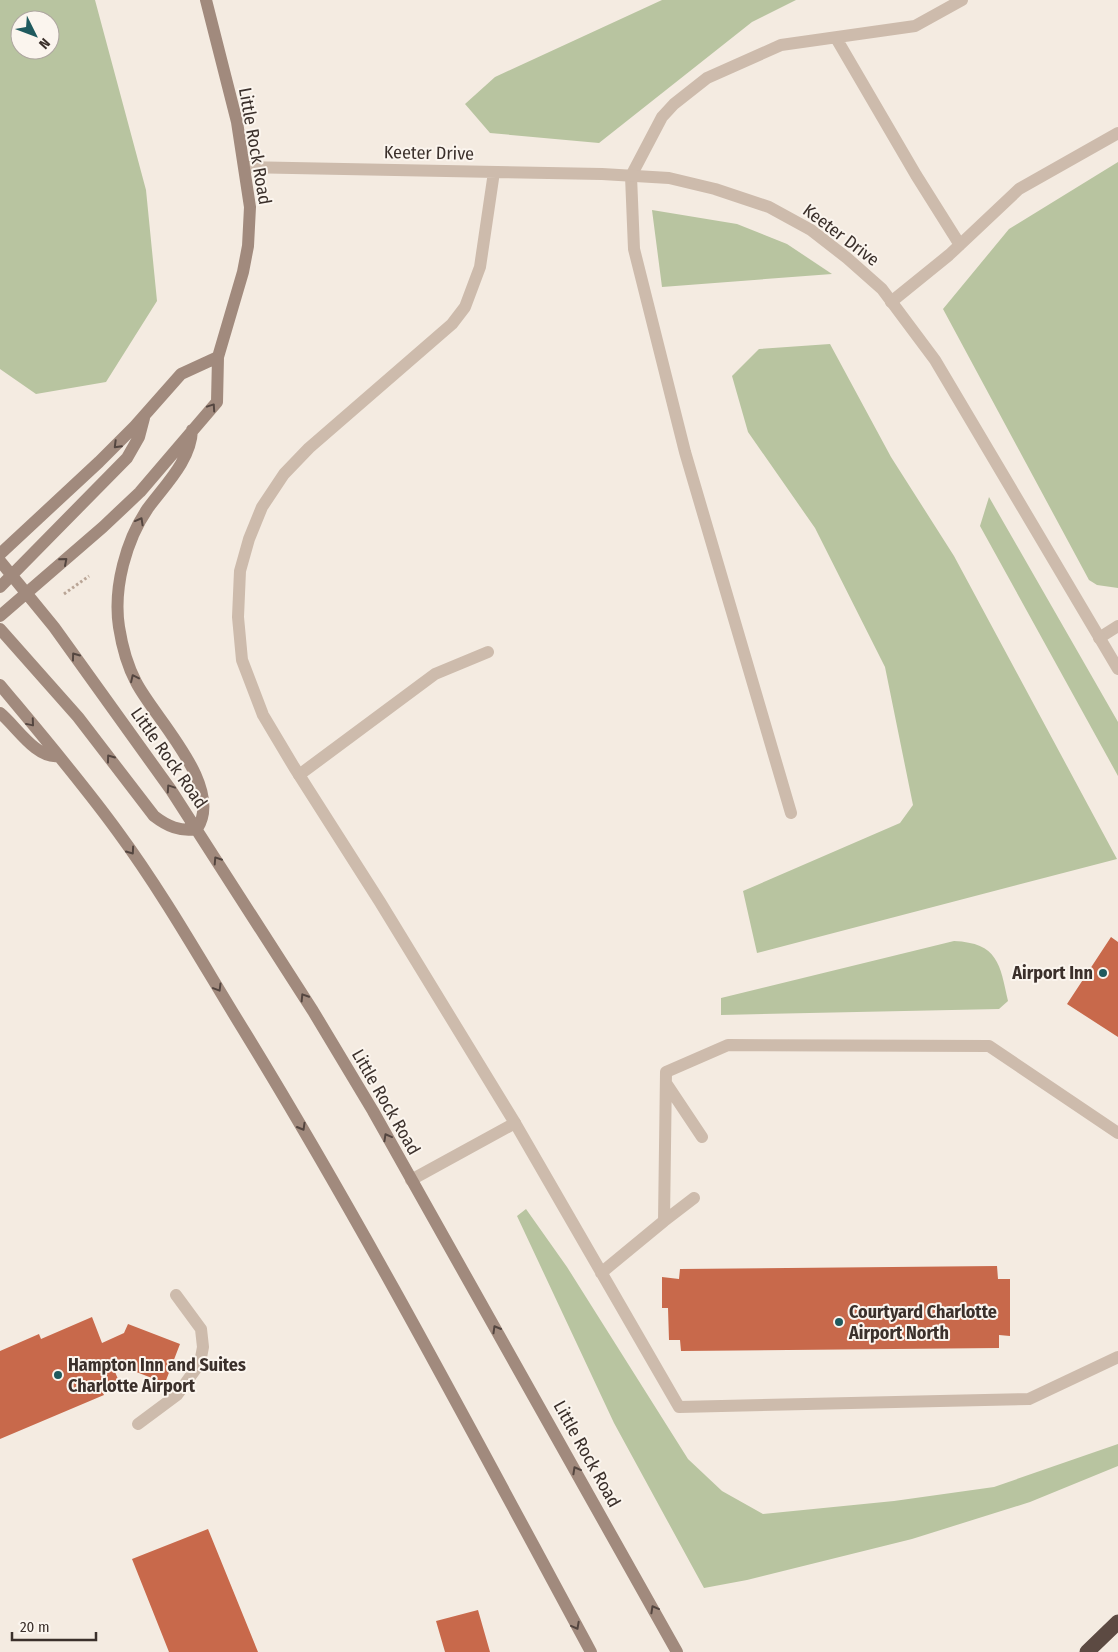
<svg xmlns="http://www.w3.org/2000/svg" width="1118" height="1652" font-family="'Fira Sans Condensed',sans-serif">
<style>
.green{fill:#b8c4a0;fill-rule:evenodd}
.building{fill:#c8694b}
.lines{fill:none;stroke-linecap:round;stroke-linejoin:round}
.path{stroke:#b9a596;stroke-width:3;stroke-dasharray:2.5 2.5;stroke-linecap:butt}
.lane{stroke:#cdbbac;stroke-width:12}
.street{stroke:#cdbbac;stroke-width:12}
.secondary{stroke:#a18a7d;stroke-width:12}
.highway{stroke:#5c4a42;stroke-width:15}
.oneway{stroke:#544640}
.poi-dot{fill:#1f5a5e;stroke:#fbf5ee;stroke-width:2}
.labels{text-anchor:middle;dominant-baseline:central;stroke-width:4;stroke-linejoin:round;paint-order:stroke}
.street-label{font-size:18px;fill:#3b302b;stroke:#fbf5ee}
.poi-label{font-size:18px;font-weight:bold;fill:#3b302b;stroke:#fbf5ee;text-anchor:start}
</style>
<rect width="100%" height="100%" fill="#f4ebe1"/>
<path class="green" d="M0 0H95L146 190 157 301 106 382 36 394 0 369ZM20 20H50V50H20Z
M662 0H796L752 22 599 143 490 133 465 104 495 77Z
M1118 162V588L1097 585 1089 580 943 309 1009 229Z
M652 210 737 224 787 244 832 274 662 287Z
M830 344 891 457 954 556 1117 859 757 953 743 891 900 823 913 805 885 667 815 528 748 432 732 376 759 349Z
M989 497 1118 722V776L980 526Z
M954 941C998 943 1000 964 1008 1001L999 1009 721 1015V998Z
M526 1209 567 1267 688 1459 722 1491 763 1514 894 1501 994 1487 1118 1444V1466L1030 1502 912 1539 747 1580 704 1588 614 1423 517 1216Z"/>
<path class="building" d="M1111 937 1118 942V1037L1067 1004Z
M997 1266 998 1279H1010V1336L999 1335V1348L681 1351 680 1340H669L668 1308H662V1277L679 1279 680 1269Z
M92 1317 102 1343 124 1333 128 1324 180 1344 165 1383 118 1365 113 1367 120 1384 102 1391 104 1395 0 1439V1351L39 1334 41 1339Z
M208 1529 258 1652H169L132 1559Z
M478 1610 490 1652H445L436 1621Z"/>
<g class="lines">
<path class="path" d="M64 594 89 576"/>
<path class="lane" d="M836 38 916 175 960 245
M891 302 949 255 1019 189 1118 133
M1099 638 1118 626
M299 775 435 674 488 652
M791 813 685 452 634 249 631 176 662 117 674 104 707 78 781 45 915 26 962 0
M666 1083 702 1137
M515 1123 679 1407 1029 1399 1118 1357
M664 1221 694 1198
M601 1273 664 1221 666 1072 728 1045 989 1046 1118 1133
M138 1424 177 1395 200 1363 203 1347 201 1329 176 1295"/>
<path class="street" d="M245 167 602 174 669 178 715 189 769 207 811 230 847 258 882 289 935 360 1118 669
M411 1180 515 1123 380 902 294 767 263 715 242 660 238 617 240 571 249 539 262 507 284 474 309 448 452 324 465 307 480 267 494 172"/>
<path class="secondary" d="M0 554 99 462 135 426 181 374 218 357
M0 561 54 627 171 790 313 1011 373 1111 677 1652
M0 587 127 458 139 437 144 418
M0 616 103 527 140 492 217 402 218 357 243 272 248 246 250 207 237 122 206 0
M0 629 78 717 154 816C167 826 180 832 197 829 225 786 154 718 136 682 127 665 122 646 119 627 113 588 126 540 148 508 165 485 191 460 192 430
M0 685C40 733 81 781 118 832 165 896 204 966 246 1034 369 1235 479 1445 591 1652
M0 713C16 726 36 759 58 756"/>
<path class="highway" d="M1087 1652 1118 1622"/>
</g>
<defs><path id="oneway-chevron" d="M-2-3.5L2.5 0L-2 3.5" fill="none" stroke-width="1.6" stroke-linecap="round" stroke-linejoin="round" transform="scale(1.25)"/></defs>
<g class="oneway">
<use href="#oneway-chevron" transform="translate(212 407) rotate(-56)"/>
<use href="#oneway-chevron" transform="translate(117 445) rotate(135)"/>
<use href="#oneway-chevron" transform="translate(140 521) rotate(-61)"/>
<use href="#oneway-chevron" transform="translate(64 561) rotate(-41)"/>
<use href="#oneway-chevron" transform="translate(75 656) rotate(-126)"/>
<use href="#oneway-chevron" transform="translate(134 678) rotate(-115)"/>
<use href="#oneway-chevron" transform="translate(31 723) rotate(50)"/>
<use href="#oneway-chevron" transform="translate(110 758) rotate(-126)"/>
<use href="#oneway-chevron" transform="translate(170 788) rotate(-124)"/>
<use href="#oneway-chevron" transform="translate(131 851) rotate(55)"/>
<use href="#oneway-chevron" transform="translate(217 860) rotate(-123)"/>
<use href="#oneway-chevron" transform="translate(218 988) rotate(59)"/>
<use href="#oneway-chevron" transform="translate(304 997) rotate(-122)"/>
<use href="#oneway-chevron" transform="translate(302 1127) rotate(60)"/>
<use href="#oneway-chevron" transform="translate(387 1137) rotate(-119)"/>
<use href="#oneway-chevron" transform="translate(496 1329) rotate(-120)"/>
<use href="#oneway-chevron" transform="translate(576 1470) rotate(-119)"/>
<use href="#oneway-chevron" transform="translate(654 1609) rotate(-119)"/>
<use href="#oneway-chevron" transform="translate(576 1626) rotate(62)"/>
</g>
<g class="poi-dot">
<circle cx="1103" cy="973" r="5"/>
<circle cx="839" cy="1322" r="5"/>
<circle cx="58" cy="1375" r="5"/>
</g>
<g class="labels">
<g class="street-label">
<text transform="translate(255 146) rotate(80)">Little Rock Road</text>
<text transform="translate(429 153) rotate(1)">Keeter Drive</text>
<text transform="translate(841 235) rotate(37)">Keeter Drive</text>
<text transform="translate(169 758) rotate(55)">Little Rock Road</text>
<text transform="translate(386 1102) rotate(60)">Little Rock Road</text>
<text transform="translate(587 1454) rotate(61)">Little Rock Road</text>
</g>
<g class="poi-label">
<text x="1093" y="973" text-anchor="end">Airport Inn</text>
<text x="849" y="1312">Courtyard Charlotte<tspan x="849" dy="21">Airport North</tspan></text>
<text x="68" y="1365">Hampton Inn and Suites<tspan x="68" dy="21">Charlotte Airport</tspan></text>
</g>
</g>
<g transform="translate(35 35) rotate(132)"><circle r="24" fill="#fbf5ee" stroke="#aea6a0"/>
<path d="M0-4L9 19L0 12L-9 19Z" fill="#1f5a5e"/>
<text y="-8" font-size="14" font-weight="bold" text-anchor="middle" fill="#3b302b">N</text>
</g>
<path d="M12 1632v8h84v-8" fill="none" stroke="#3b302b" stroke-width="2.5"/>
<text x="20" y="1632" font-size="15" fill="#3b302b" stroke="#fbf5ee" stroke-width="4" paint-order="stroke">20 m</text>
</svg>
